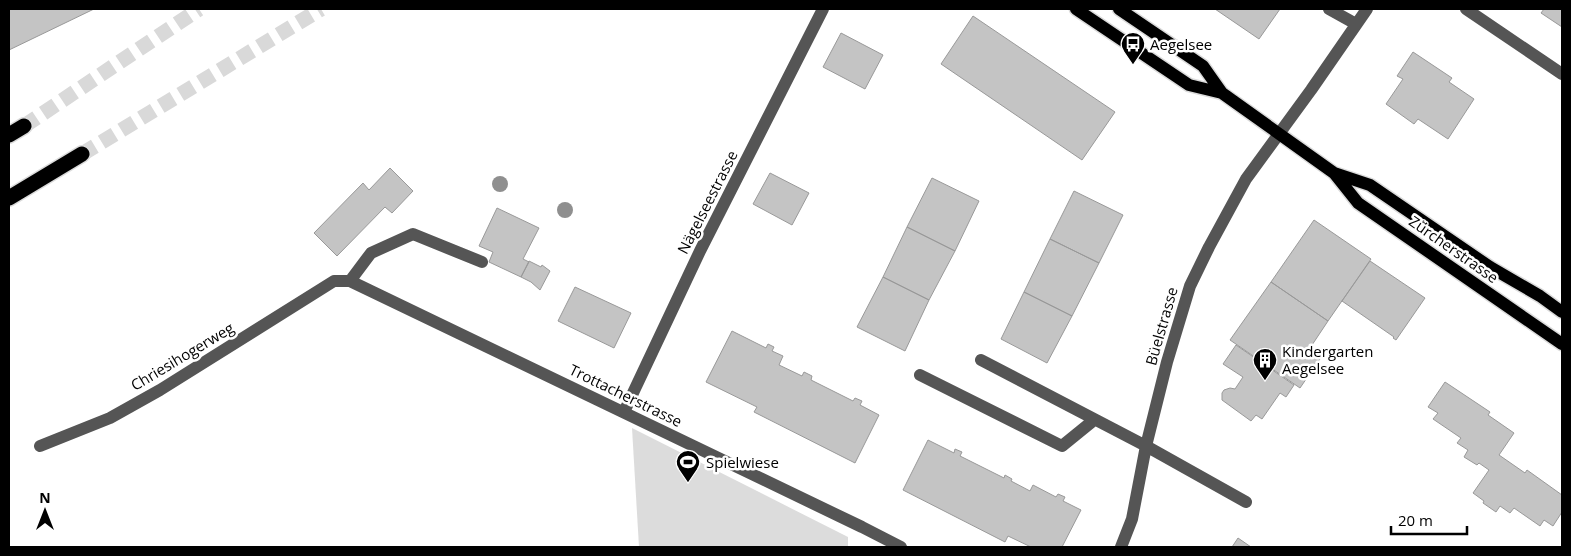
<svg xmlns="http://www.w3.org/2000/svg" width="1571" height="556" font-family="'Open Sans',sans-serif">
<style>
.green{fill:#dcdcdc}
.building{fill:#c4c4c4;stroke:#999}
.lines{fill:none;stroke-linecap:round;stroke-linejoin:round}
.highway-tunnel{stroke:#d9d9d9;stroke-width:15;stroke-dasharray:15 8;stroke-linecap:butt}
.major-casing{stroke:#dbdbdb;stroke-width:15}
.highway-casing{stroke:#dbdbdb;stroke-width:18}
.minor{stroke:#555;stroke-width:12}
.major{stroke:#000;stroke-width:12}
.highway{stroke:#000;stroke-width:15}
.tree{fill:#8f8f8f}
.labels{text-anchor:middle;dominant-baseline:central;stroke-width:5;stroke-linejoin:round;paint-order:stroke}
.poi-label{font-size:15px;fill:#000;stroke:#fff;text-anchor:start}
.street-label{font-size:15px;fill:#000;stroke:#fff}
</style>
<rect width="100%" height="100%" fill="#fff"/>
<path class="green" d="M632 428 848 537V547H639Z"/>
<path class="building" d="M9 9H94L9 50Z
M1215 9H1280L1259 39Z
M1544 9H1562V27L1541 13Z
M973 16 1115 112 1082 160 941 64Z
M841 33 883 55 865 89 823 67Z
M1413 52 1452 78 1449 82 1474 99 1448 139 1418 119 1414 124 1386 104 1403 79 1397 76Z
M390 168 413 191 392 213 385 207 337 256 314 233 363 183 369 190Z
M770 173 809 193 792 225 753 204Z
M932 178 979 201 955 251 907 227Z
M1074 191 1123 215 1099 263 1050 239Z
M497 208 539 228 523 259 529 262 521 277 489 262 493 252 479 246Z
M1314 220 1371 259 1328 321 1271 282Z
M907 227 955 251 929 300 883 277Z
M1050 239 1099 263 1072 316 1024 292Z
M529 261 541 267 542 265 550 271 540 290 531 282 521 277Z
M1370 261 1425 298 1396 340 1393 338 1394 337 1342 301Z
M883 277 929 300 905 351 857 327Z
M1271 282 1328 321 1310 348 1322 356 1300 388 1230 340Z
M575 287 631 313 614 348 558 321Z
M1024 292 1072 316 1047 363 1001 339Z
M732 331 766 348 768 344 774 347 772 351 783 356 779 365 802 376 804 372 812 376 811 380 853 401 855 398 862 401 860 405 879 415 855 463 754 412 757 407 706 382Z
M1236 345 1294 385 1286 397 1280 393 1262 419 1256 415 1251 421 1222 400V393L1224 390 1230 388 1235 389 1243 377 1223 364Z
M1445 382 1490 412 1488 415 1514 433 1499 455 1525 473 1527 470 1562 495V512L1553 526 1544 520 1540 526 1514 508 1510 513 1500 506 1496 512 1483 503 1484 501 1473 493 1489 470 1479 463 1477 465 1464 457 1468 450 1457 443 1461 438 1433 419 1438 413 1428 407Z
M928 440 954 453 955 449 962 452 960 456 1004 478 1005 475 1012 479 1011 481 1030 491 1033 485 1056 497 1058 494 1065 497 1063 501 1081 510 1062 547H1031L1008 536 1005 542 903 490Z
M1238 538 1251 547H1232Z"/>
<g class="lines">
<path class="highway-tunnel" d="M24 126 199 9
M82 154 321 9"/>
<g class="major-casing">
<path id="major" d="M1076 9 1189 85 1222 93
M1119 9 1203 66 1222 93 1334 173 1358 203 1562 344
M1334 173 1370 185 1490 267 1540 296 1562 312"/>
</g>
<g class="highway-casing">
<path id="highway" d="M9 135 24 126
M9 198 82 154"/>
</g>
<path class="minor" d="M1329 9 1356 24
M1466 9 1562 74
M350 281 371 253 413 234 482 262
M981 360 1146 446 1246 502
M920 375 1062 446 1094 420
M624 412 700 251 823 9
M40 446 110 418 160 390 334 281H350L862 527 901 547
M1121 547 1132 519 1146 446 1167 362 1190 286 1209 247 1246 179 1311 90 1367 9"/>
<use href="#major" class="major"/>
<use href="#highway" class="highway"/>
</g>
<g class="tree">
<circle cx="500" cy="184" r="8"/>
<circle cx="565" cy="210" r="8"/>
</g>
<defs>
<g id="bus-pin" transform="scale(1.25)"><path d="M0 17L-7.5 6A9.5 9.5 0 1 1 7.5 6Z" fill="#000" stroke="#fff"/><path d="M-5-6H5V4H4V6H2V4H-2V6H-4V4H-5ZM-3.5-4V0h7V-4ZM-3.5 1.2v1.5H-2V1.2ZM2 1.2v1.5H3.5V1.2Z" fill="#fff"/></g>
<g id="building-pin" transform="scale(1.25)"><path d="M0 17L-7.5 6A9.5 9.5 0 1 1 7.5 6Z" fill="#000" stroke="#fff"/><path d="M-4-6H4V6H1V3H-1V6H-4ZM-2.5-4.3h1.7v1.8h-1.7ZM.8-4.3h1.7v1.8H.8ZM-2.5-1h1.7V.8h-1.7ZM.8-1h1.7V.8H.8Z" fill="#fff"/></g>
<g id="stadium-pin" transform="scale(1.25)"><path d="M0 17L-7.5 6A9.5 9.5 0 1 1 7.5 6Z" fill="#000" stroke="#fff"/><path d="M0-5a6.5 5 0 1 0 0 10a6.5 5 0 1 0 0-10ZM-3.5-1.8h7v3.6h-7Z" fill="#fff"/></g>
</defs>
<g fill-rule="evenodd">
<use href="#bus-pin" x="1133" y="44"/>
<use href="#building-pin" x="1265" y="360"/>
<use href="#stadium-pin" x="688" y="462"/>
</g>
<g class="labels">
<g class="poi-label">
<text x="1150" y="44">Aegelsee</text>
<text x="1282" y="351">Kindergarten<tspan x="1282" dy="17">Aegelsee</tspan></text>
<text x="706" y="462">Spielwiese</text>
</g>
<g class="street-label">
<text transform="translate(707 202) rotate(-63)">Nägelseestrasse</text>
<text transform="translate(1454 249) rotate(35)">Zürcherstrasse</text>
<text transform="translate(1161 326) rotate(-74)">Büelstrasse</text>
<text transform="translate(182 356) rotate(-31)">Chriesihogerweg</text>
<text transform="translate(626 395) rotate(26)">Trottacherstrasse</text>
</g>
</g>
<rect width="1571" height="556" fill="none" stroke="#000000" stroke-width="20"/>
<g transform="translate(45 511)" stroke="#ffffff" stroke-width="4" paint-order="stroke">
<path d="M0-4L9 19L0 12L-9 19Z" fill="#000000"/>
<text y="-8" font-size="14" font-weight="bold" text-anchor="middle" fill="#000000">N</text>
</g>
<path d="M1391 526v8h76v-8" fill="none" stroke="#000000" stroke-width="2.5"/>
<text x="1398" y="526" font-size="15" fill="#000000" stroke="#ffffff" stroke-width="4" paint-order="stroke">20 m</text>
</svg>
